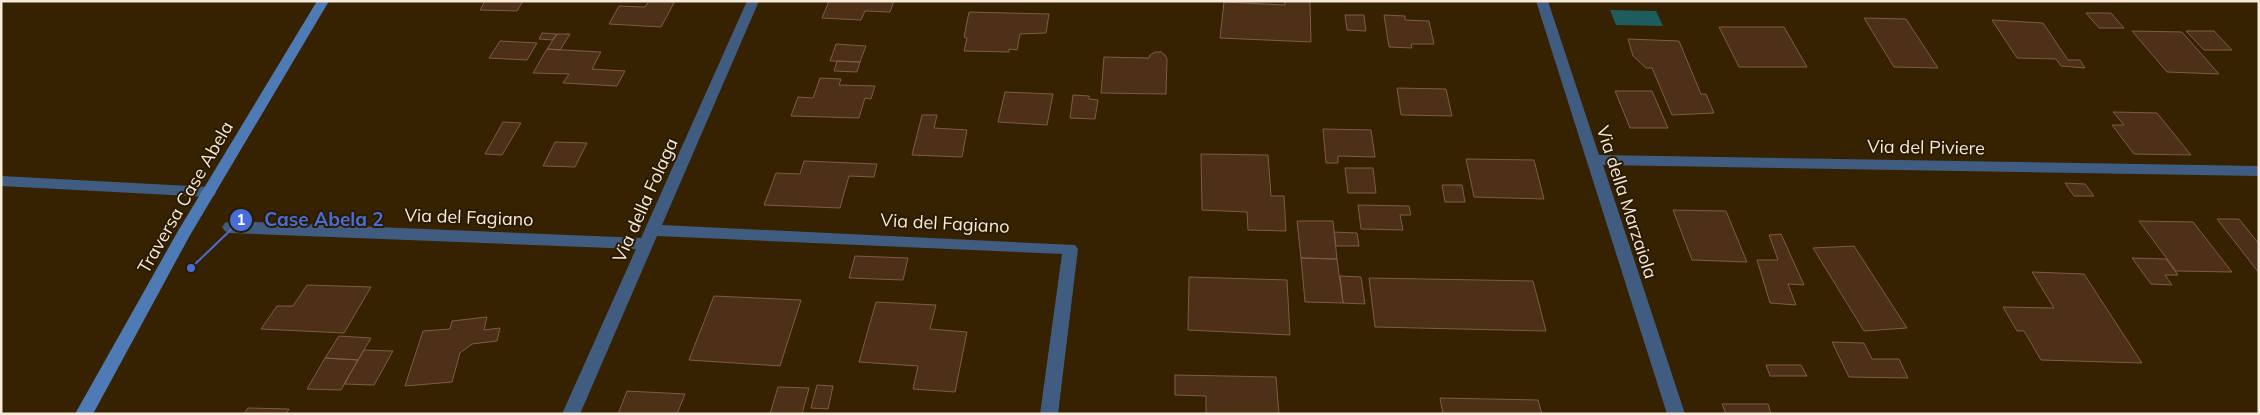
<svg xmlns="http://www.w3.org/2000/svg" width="2260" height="415" font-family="Mulish,sans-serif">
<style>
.water{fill:#1f5c5d}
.building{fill:#4e3019;stroke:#7e5c45}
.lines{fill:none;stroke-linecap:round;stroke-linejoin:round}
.lane{fill:#415c81;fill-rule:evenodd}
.street{fill:#415c81;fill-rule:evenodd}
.secondary{fill:#4e7ab5;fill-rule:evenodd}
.labels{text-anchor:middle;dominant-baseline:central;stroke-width:4;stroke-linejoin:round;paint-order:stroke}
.street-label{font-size:18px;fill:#f7ead8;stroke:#291a02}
.leader{fill:none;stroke:#496dd8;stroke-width:2}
.callout-dot{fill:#496dd8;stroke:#291a02;stroke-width:2}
.mark-label{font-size:15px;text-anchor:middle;font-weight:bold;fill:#fff}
.callout-label{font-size:19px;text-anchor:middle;font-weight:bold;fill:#496dd8;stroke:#291a02;stroke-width:4;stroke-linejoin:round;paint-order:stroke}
</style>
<rect width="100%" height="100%" fill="#362200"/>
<path class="water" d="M1610 10 1656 11 1663 26 1616 25Z"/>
<path class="building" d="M485 1H523L517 11 480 10Z
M649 1H675L661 27 609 24 619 6 645 7Z
M829 1H894L890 12 865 11 861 20 822 18Z
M1285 1H1310L1311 42 1220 38 1224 2 1285 5Z
M969 12 1049 14 1046 33 1020 34 1017 50 1009 49V52L964 51 967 38 964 37Z
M2086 13H2111L2124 28H2099Z
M1345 15H1364L1366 31 1347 30Z
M1384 15 1405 16V20L1429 21 1434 44H1411L1412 48 1389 47Z
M1864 18 1906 19 1938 68 1894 67Z
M1992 20 2043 23 2068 60H2080L2085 68 2061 66 2056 59 2017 58Z
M1719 27H1784L1807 67H1739Z
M2132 31 2182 32 2219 74 2167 72Z
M2186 31H2214L2232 50H2204Z
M542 33 557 34 552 40 539 39Z
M557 34H570L560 50 547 49Z
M1628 39 1679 41 1701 94H1706L1714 113 1672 115 1652 68H1646L1633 56Z
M500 41 537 43 527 60 489 58Z
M836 44 866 46 860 62 830 61Z
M547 49 601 52 592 69 625 71 617 86 563 83 569 74 533 73Z
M1155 52H1161L1165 55 1167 59 1166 94 1101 93 1104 57 1149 58 1150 55Z
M837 61 860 62 857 72 834 71Z
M820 78 841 79 839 85 875 86 871 99 865 98 859 118 791 116 798 97 813 98Z
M1397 88 1446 89 1452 116 1401 115Z
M1615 91H1652L1668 128H1630Z
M1005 92 1053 94 1047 125 998 122Z
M1073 95 1089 96V99L1098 100 1095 119 1070 118Z
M2113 112 2157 113 2191 155 2134 154 2112 125H2124Z
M922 115H937L934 128 967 130 962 157 912 155Z
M503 122 521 123 502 155 485 154Z
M1323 129 1371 130 1375 157 1338 156V163H1326Z
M555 142 587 143 575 167 543 166Z
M1201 154 1268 155 1271 196H1284L1286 231 1248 230 1247 212 1202 210Z
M1466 159 1534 160 1544 199 1474 197Z
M804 161 877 164 874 177 849 176 840 208 764 205 776 173 800 174Z
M1345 168H1373L1376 193H1348Z
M2065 183 2085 184 2094 196H2074Z
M1442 185H1462L1465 202H1445Z
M1358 205 1409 206 1411 215H1400L1403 230 1361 229Z
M1673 210 1726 211 1747 262 1692 260Z
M2217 219H2239L2259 244V273Z
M1297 221H1333L1337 259 1301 258Z
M2139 221 2193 222 2232 272 2176 271Z
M1334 232 1357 233 1359 246H1336Z
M1781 234 1804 285 1788 284 1796 305 1770 303 1757 260H1778L1769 235Z
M1854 246 1907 328 1864 331 1813 248Z
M855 256 908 258 903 280 849 278Z
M1301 258 1337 259 1343 303 1305 302Z
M2132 258 2166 259 2178 275H2165L2172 285 2151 284Z
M2032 272 2084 274 2142 363 2041 360 2024 331H2017L2003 307 2054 308Z
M1340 276 1361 277 1365 304 1343 303Z
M1189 277 1287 280 1290 335 1188 330Z
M1369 278 1533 281 1546 331 1375 327Z
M307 285 371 287 344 333 261 329 277 306H293Z
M714 296 801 300 780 366 689 360Z
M876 302 936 305 930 329 967 332 955 392 913 389 918 366 859 362Z
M487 317 484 330 500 328 497 341 472 344 460 353 452 382 405 386 423 331 450 329 452 321Z
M339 336 371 338 358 360 325 358Z
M1832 342 1864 343 1872 359H1899L1908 378 1849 377Z
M364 350 393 351 374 385 344 384Z
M325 358 358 360 341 390 307 389Z
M1766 365H1801L1807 376H1770Z
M1175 375 1276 377 1279 414H1206V396L1175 395Z
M817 385 833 386 828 409 811 408Z
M778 387 809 388 802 414H770Z
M627 391 685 394 677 414H618Z
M1440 398 1538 400 1542 414H1443Z
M1722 404H1768L1771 414H1726Z
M248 408 289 409 286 414H244Z"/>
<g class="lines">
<path class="lane" d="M1 176 209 187 214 188 216 192 214 196 209 197 1 186Z"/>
<path class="street" d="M747 1H759L662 225 1075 245 1078 249 1058 414H1040L1062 254 657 236 580 414H562L636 249 230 233 225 231 222 227 225 223 230 221 641 238Z
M1536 1H1548L1599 155 2259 166V176L1603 165 1685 414H1667Z"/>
<path class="secondary" d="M317 1H329L189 237 93 414H75L178 231Z"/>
</g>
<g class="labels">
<g class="street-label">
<text transform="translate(1926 147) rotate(1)">Via del Piviere</text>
<text transform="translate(185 197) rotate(-60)">Traversa Case Abela</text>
<text transform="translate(645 200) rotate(-66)">Via della Folaga</text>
<text transform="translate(1627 202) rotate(72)">Via della Marzaiola</text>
<text transform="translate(469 217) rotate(2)">Via del Fagiano</text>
<text transform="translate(945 223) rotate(3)">Via del Fagiano</text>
</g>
</g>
<path class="leader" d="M191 268L241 220"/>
<g class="callout-dot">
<circle cx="191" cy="268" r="5"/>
<circle cx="241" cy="220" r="12"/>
</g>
<g class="mark-label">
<text x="241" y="225">1</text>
</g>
<g class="callout-label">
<text x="324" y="226">Case Abela 2</text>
</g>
<rect width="2260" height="415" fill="none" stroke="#f7ead8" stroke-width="5"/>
</svg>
